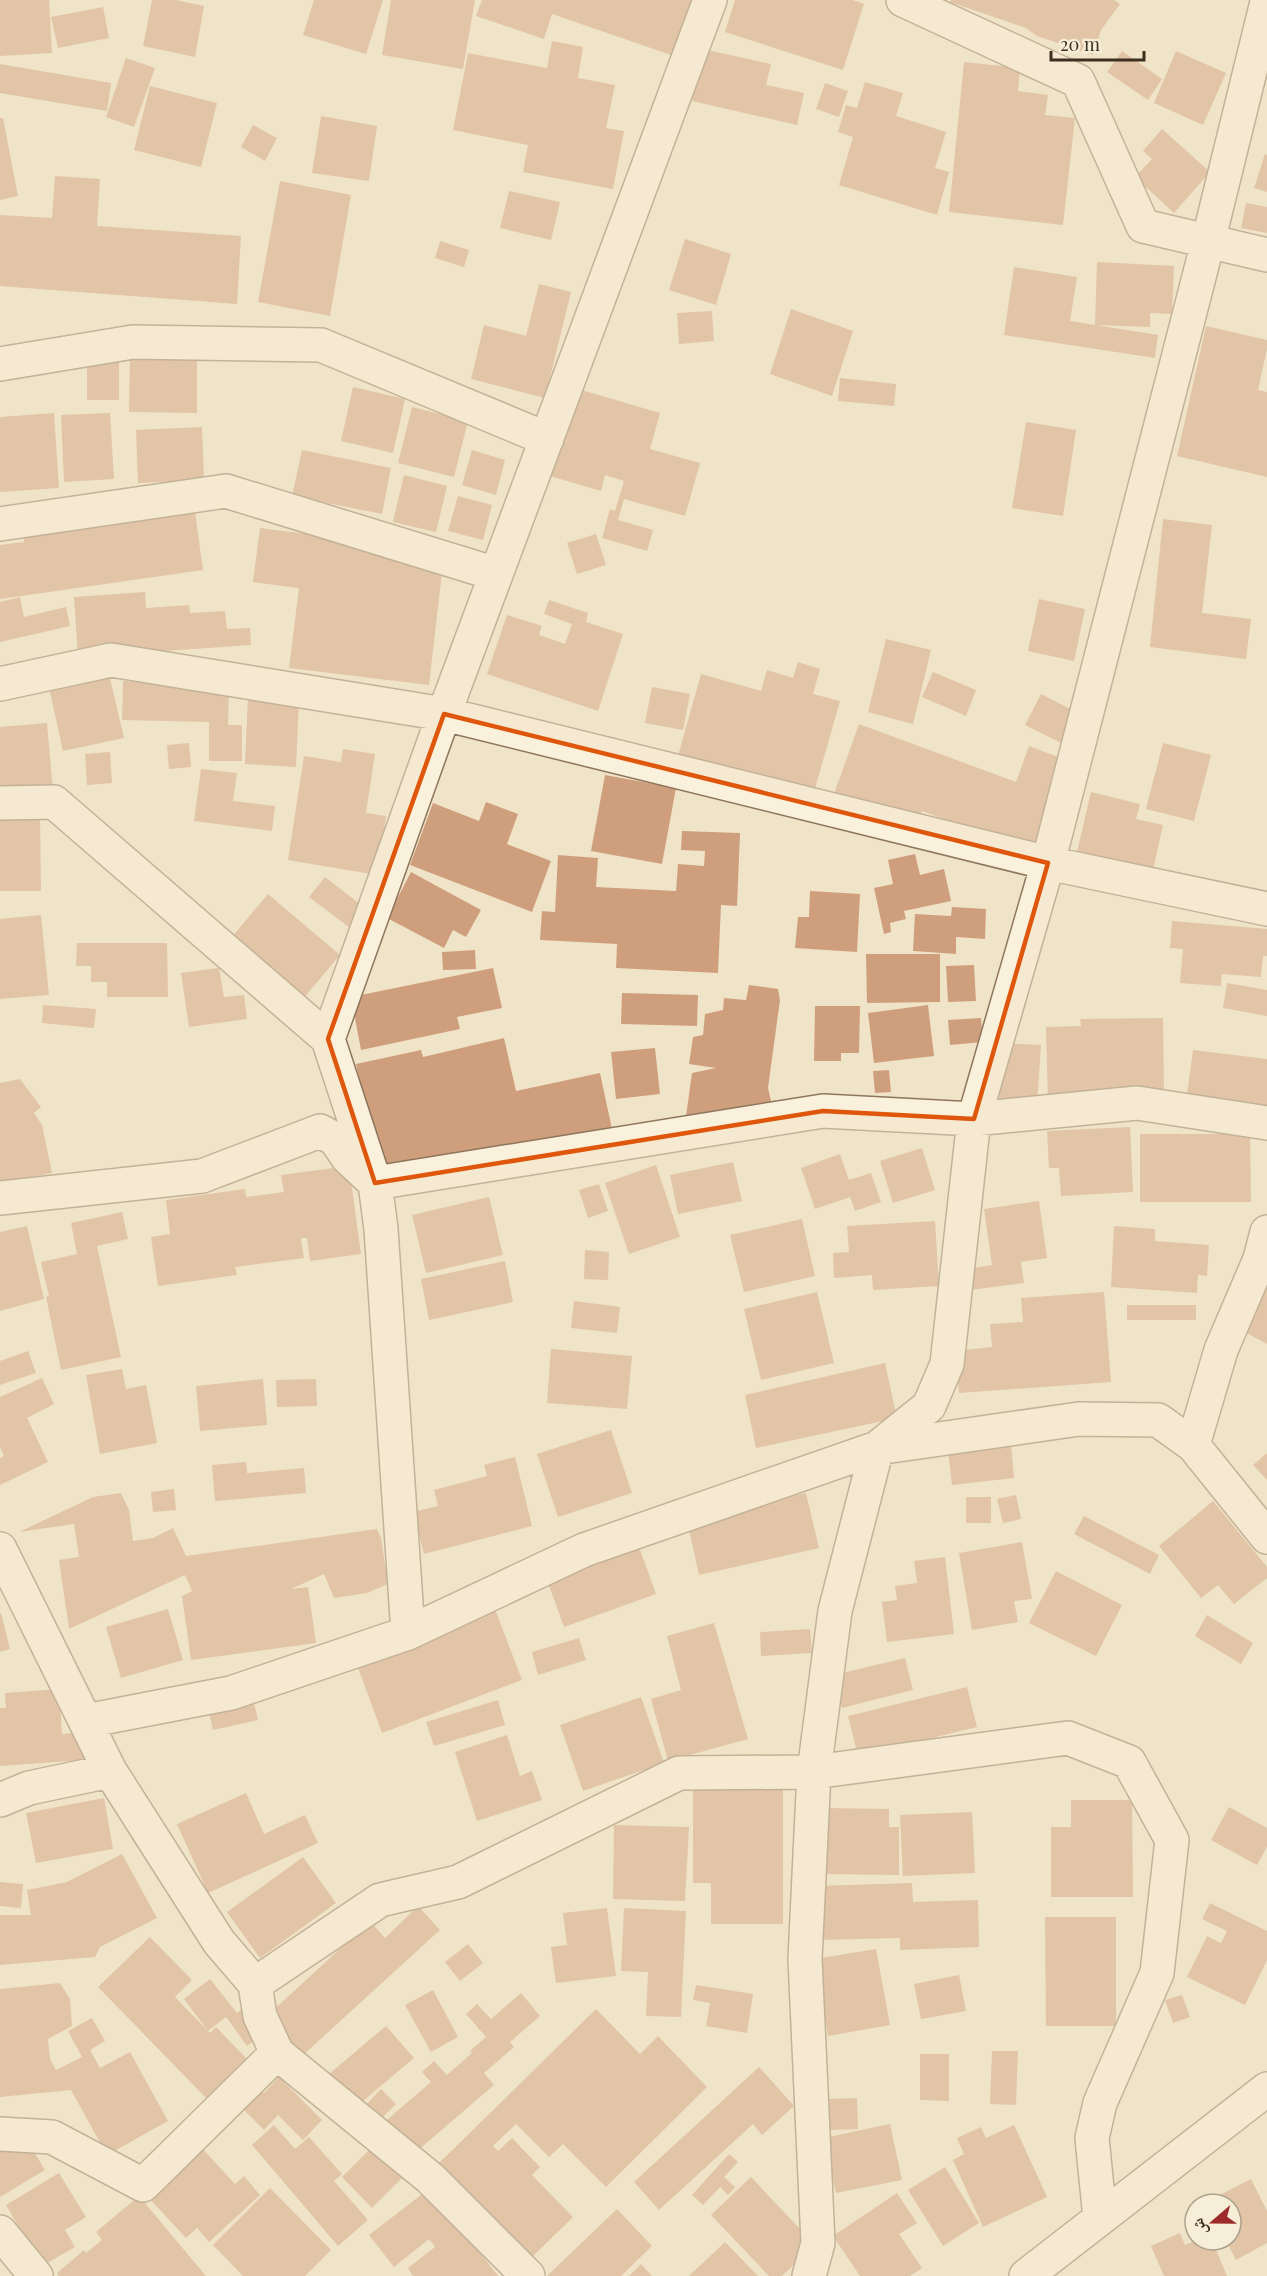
<svg xmlns="http://www.w3.org/2000/svg" width="1267" height="2276" font-family="'Playfair Display','Noto Naskh Arabic',serif">
<style>
.building{fill:#cf9f7d}
.lines{fill:none;stroke-linecap:round;stroke-linejoin:round}
.minor-casing{stroke:#8d765c;stroke-width:36}
.minor{stroke:#faf1dc;stroke-width:33}
.marked{fill:none;stroke:#df570d;stroke-width:4.5;stroke-linejoin:round}
</style>
<rect width="100%" height="100%" fill="#f0e4c8"/>
<path class="building" d="M0 0H49L52 53 0 56Z
M152 0H176L204 6 195 57 143 46Z
M314 0H383L366 54 303 35Z
M391 0H475L463 69 382 55Z
M482 0H693L674 56 552 14 544 39 476 16Z
M735 0H853L864 4 843 70 725 32Z
M951 0H1114L1120 4 1101 30 1093 55 1037 36 1026 28 950 2Z
M103 7 109 38 58 48 51 17Z
M552 41 583 47 578 78 615 85 606 128 624 131 613 189 523 172 528 145 453 130 468 53 547 68Z
M703 49 771 64 766 85 804 93 797 125 692 101Z
M1122 51 1162 79 1148 100 1107 72Z
M1176 51 1226 73 1203 125 1154 103Z
M126 58 155 68 134 127 106 117Z
M964 62 1020 68 1018 91 1048 95 1045 115 1075 118 1063 225 949 212Z
M0 64 111 83 107 111 0 93Z
M865 82 903 93 896 116 946 132 935 168 949 172 937 215 839 185 853 137 838 132 846 105 857 108Z
M825 83 848 91 839 117 816 109Z
M150 86 217 103 201 167 134 150Z
M321 116 377 126 369 181 312 173Z
M0 118H3L18 196 0 200Z
M253 125 277 138 265 161 241 147Z
M1162 129 1210 172 1174 213 1135 177 1152 159 1143 151Z
M1265 154 1267 155V192L1254 188Z
M55 176 100 179 97 226 241 236 237 304 0 286V215L52 218Z
M280 181 351 195 330 316 258 302Z
M509 191 560 202 551 240 500 228Z
M1246 203 1267 207V233L1241 228Z
M685 239 731 254 716 305 669 290Z
M440 241 469 250 464 267 435 258Z
M1097 262 1174 266 1172 314 1150 313V327L1095 325Z
M1014 267 1077 277 1070 321 1158 335 1155 358 1004 335Z
M539 284 571 292 545 398 471 379 484 325 526 336Z
M791 309 853 331 832 396 770 374Z
M712 311 714 341 679 344 677 313Z
M1206 326 1267 340V349L1258 390 1267 392V477L1177 456Z
M130 356H197V413L129 412Z
M87 358H119V400H87Z
M840 378 896 384 894 406 838 401Z
M568 386 660 413 650 449 700 463 685 516 624 499 618 520 653 530 647 551 602 538 610 509 615 511 624 481 605 475 601 491 543 474Z
M353 387 405 399 393 453 341 441Z
M412 407 468 421 454 477 398 463Z
M54 413 59 488 0 492V417Z
M110 413 114 479 64 482 61 415Z
M1026 422 1076 430 1063 516 1012 508Z
M202 427 204 480 138 483 136 430Z
M302 450 391 468 382 514 292 496Z
M472 450 505 460 496 495 462 485Z
M404 475 447 486 436 532 393 522Z
M458 496 492 505 483 540 448 531Z
M194 505 203 570 0 599V545L24 542 23 531Z
M1163 519 1212 525 1202 613 1251 619 1246 659 1150 647Z
M260 528 384 544 383 556 443 564 429 685 289 668 299 588 253 582Z
M596 534 606 565 577 574 567 543Z
M145 592 146 608 189 605 190 613 225 611 227 629 250 628 251 645 78 657 74 597Z
M20 597 24 617 66 607 70 626 0 642V602Z
M1039 599 1085 609 1074 661 1028 651Z
M549 600 588 613 586 622 623 634 598 711 487 674 507 615 542 626 539 635 565 644 572 624 544 614Z
M886 639 931 650 913 724 868 712Z
M798 662 820 669 813 694 840 701 814 792 678 756 701 674 761 691 767 670 793 678Z
M108 670 124 738 63 751 48 683Z
M933 672 976 690 966 716 922 697Z
M123 681 229 689 228 725H242V761H209V722L122 720Z
M652 687 690 694 683 730 645 723Z
M1041 694 1076 712 1061 743 1025 725Z
M248 696 299 698 296 767 245 764Z
M47 723 53 791 0 795V727Z
M859 724 1016 782 1029 746 1066 760 1032 852 922 811 917 825 834 794Z
M189 743 191 767 169 769 167 745Z
M1163 743 1211 755 1194 821 1146 809Z
M343 749 375 754 366 813 386 816 377 875 288 860 304 756 341 762Z
M110 752 112 783 87 785 85 754Z
M201 769 237 773 233 801 275 806 272 831 194 821Z
M605 775 676 788 662 864 591 851Z
M1091 792 1140 804 1136 819 1163 825 1153 870 1077 852Z
M486 802 518 814 507 844 551 861 532 912 410 865 433 803 479 821Z
M0 816H40L41 891H0Z
M682 831 740 833 737 906 721 905 718 973 616 968 617 944 540 940 542 911 555 912 558 855 598 858 596 887 676 891 678 864 704 866 705 851 681 850Z
M915 854 920 875 944 869 951 901 904 911 906 919 890 923 891 932 884 934 874 888 893 884 888 860Z
M411 872 481 910 466 937 453 930 444 948 387 918Z
M325 877 365 908 350 928 309 897Z
M810 891 860 894 857 952 795 948 798 917H809Z
M268 894 340 955 303 999 231 938Z
M952 907 986 909 985 939 956 937V954L913 951 915 914 951 916Z
M41 915 49 995 0 999V919Z
M1172 921 1267 929V956H1263L1261 977 1222 974 1221 986 1180 983 1183 949 1170 948Z
M77 943H167L168 997H107V982H91V966H76Z
M475 950 476 969 443 970 442 952Z
M866 954H940V1002L867 1003Z
M974 965 976 1001 948 1002 946 966Z
M219 968 224 997 244 995 247 1019 189 1027 181 973Z
M493 968 502 1008 457 1017 460 1029 361 1050 351 997Z
M1227 983 1267 990V1016L1223 1008Z
M749 985 778 989 780 1000 768 1088 772 1105 703 1118 686 1116 692 1073 716 1068 689 1064 693 1037 703 1035 705 1014 723 1010 724 998 746 1000Z
M622 993 698 995 697 1026 621 1024Z
M43 1005 96 1009 94 1028 42 1023Z
M928 1005 934 1056 874 1063 868 1013Z
M815 1006H860L859 1053H841V1061H814Z
M981 1018 983 1042 950 1045 948 1020Z
M1163 1018 1164 1096 1048 1103 1046 1027 1081 1026 1080 1019Z
M504 1038 516 1091 600 1073 612 1129 381 1176 356 1064 421 1050 423 1057Z
M1002 1043 1041 1045 1037 1104 999 1102Z
M655 1048 660 1094 616 1099 611 1052Z
M1193 1050 1267 1059V1113L1186 1102Z
M889 1070 891 1092 875 1093 873 1071Z
M20 1079 41 1107 34 1113 42 1125 52 1173 0 1183V1083Z
M1130 1127 1133 1192 1061 1196 1059 1168H1049L1047 1131Z
M1140 1134H1250L1251 1202H1140Z
M922 1148 935 1190 893 1203 880 1161Z
M840 1154 849 1180 871 1173 881 1202 855 1211 850 1197 815 1209 801 1168Z
M733 1162 742 1201 678 1214 670 1175Z
M656 1165 680 1237 629 1254 605 1183Z
M349 1166 361 1254 310 1261 307 1238H301L304 1258 235 1267 237 1275 158 1286 151 1237 170 1234 166 1200 245 1189 246 1197 284 1192 281 1175Z
M599 1184 608 1211 588 1218 579 1190Z
M489 1197 503 1255 426 1273 412 1215Z
M1039 1201 1047 1258 1021 1262 1024 1283 970 1290 967 1269 992 1265 984 1209Z
M122 1212 128 1239 97 1246 121 1357 61 1370 46 1297 49 1296 41 1262 77 1254 71 1223Z
M802 1219 815 1276 744 1292 730 1235Z
M935 1221 939 1286 873 1290 872 1275 834 1278 833 1253 849 1252 847 1226Z
M27 1226 44 1299 0 1311V1232Z
M1114 1226 1155 1229V1241L1209 1245 1207 1276 1198 1275 1197 1293 1111 1287Z
M585 1250 609 1252 608 1280 584 1279Z
M505 1261 513 1302 429 1320 421 1279Z
M1267 1270V1344L1237 1328Z
M817 1292 834 1363 761 1380 744 1309Z
M1104 1292 1111 1382 959 1393 955 1351 992 1347 990 1324 1023 1322 1021 1298Z
M574 1301 620 1307 617 1333 571 1328Z
M1127 1305H1196V1320H1127Z
M551 1349 632 1356 627 1409 547 1403Z
M28 1351 36 1373 0 1385V1361Z
M885 1363 897 1418 756 1448 745 1395Z
M122 1369 126 1389 146 1385 157 1443 100 1454 86 1375Z
M42 1378 54 1404 27 1418 48 1462 0 1485V1458L4 1456 0 1447V1397Z
M263 1379 267 1425 200 1431 196 1386Z
M316 1379 317 1406 277 1407 276 1380Z
M611 1430 632 1493 558 1517 537 1454Z
M1011 1444 1014 1478 952 1485 948 1451Z
M1267 1453V1480L1253 1465Z
M515 1457 532 1526 424 1554 413 1512 438 1506 434 1490 487 1476 484 1465Z
M246 1462 247 1473 304 1468 306 1493 215 1501 212 1465Z
M174 1489 176 1510 153 1512 151 1492Z
M121 1493 129 1510 133 1541 153 1538 173 1528 186 1556 377 1529 381 1538 388 1584 367 1593 334 1598 324 1574 291 1589 308 1587 316 1643 191 1660 182 1596 192 1591 185 1575 69 1629 59 1560 79 1557 74 1524 19 1532 93 1497Z
M806 1493 819 1548 699 1575 687 1520Z
M1016 1495 1021 1519 1003 1523 997 1499Z
M966 1497H991V1523H966Z
M1213 1501 1267 1567V1578L1234 1604 1218 1585 1201 1598 1159 1546Z
M1084 1516 1159 1555 1150 1574 1074 1534Z
M1022 1542 1032 1599 1014 1601 1018 1622 972 1630 959 1553Z
M639 1547 656 1594 564 1627 547 1580Z
M945 1557 954 1634 887 1642 882 1602 897 1600 895 1586 917 1583 914 1561Z
M1056 1571 1122 1605 1096 1656 1029 1623Z
M492 1601 522 1680 382 1733 353 1654Z
M168 1609 183 1660 121 1678 106 1627Z
M1 1613 10 1649 0 1652V1614Z
M1207 1615 1253 1643 1241 1664 1195 1636Z
M714 1623 748 1739 668 1761 651 1699 681 1690 667 1636Z
M810 1629 812 1653 761 1656 760 1632Z
M579 1638 586 1660 538 1675 532 1652Z
M905 1658 913 1690 842 1708 834 1675Z
M967 1687 977 1727 858 1756 848 1716Z
M59 1689 62 1734 83 1732 84 1760 0 1766V1708H6L5 1693Z
M251 1691 258 1720 213 1730 206 1700Z
M641 1697 664 1763 583 1791 560 1725Z
M498 1700 505 1725 434 1746 426 1722Z
M507 1735 520 1776 532 1771 542 1800 477 1821 455 1752Z
M693 1787 783 1788V1924H711V1883H693Z
M246 1793 264 1834 305 1815 318 1843 208 1893 177 1824Z
M104 1798 113 1849 36 1863 26 1813Z
M1071 1800H1132L1133 1897H1051V1827H1071Z
M1229 1807 1267 1828V1847L1257 1865 1211 1840Z
M825 1808 889 1809V1827H899V1875L824 1874Z
M972 1812 975 1873 903 1876 900 1815Z
M614 1825 689 1827 685 1901 613 1899Z
M122 1854 157 1918 100 1947 95 1957 0 1965V1915H31L27 1890 67 1882Z
M303 1857 336 1903 260 1958 227 1912Z
M0 1882 23 1884 21 1908 0 1906Z
M912 1883 913 1902 978 1900 979 1947 900 1950V1938L817 1940 816 1886Z
M1210 1903 1267 1931V1960L1245 2005 1187 1977 1207 1936 1221 1943 1227 1931 1202 1919Z
M418 1906 440 1930 302 2056 267 2016 370 1921 385 1938Z
M607 1908 616 1976 556 1983 551 1947 567 1945 563 1913Z
M624 1908 686 1911 681 2017 646 2016 648 1972 621 1971Z
M1045 1917H1116V2026H1046Z
M150 1937 192 1980 175 1997 210 2033 216 2027 248 2060 208 2100 98 1987Z
M468 1944 483 1963 460 1981 445 1962Z
M876 1949 890 2025 828 2036 815 1959Z
M959 1975 966 2011 921 2019 914 1984Z
M210 1979 237 2013 247 2005 266 2032 247 2046 226 2017 208 2031 184 1999Z
M60 1983 70 1999 72 2026 48 2039 50 2059 56 2070 82 2057 68 2031 92 2018 105 2041 90 2050 100 2068 130 2052 168 2121 107 2155 71 2090 0 2097V1989Z
M696 1985 753 1994 747 2033 706 2026 710 2003 693 2000Z
M433 1990 458 2037 431 2052 405 2005Z
M521 1993 540 2016 510 2042 514 2047 484 2073 494 2085 409 2158 381 2125 431 2082 422 2072 434 2061 447 2075 472 2053 470 2051 486 2037 466 2014 477 2004 491 2019Z
M1182 1995 1190 2017 1173 2023 1165 2000Z
M596 2009 640 2054 658 2036 707 2087 606 2187 563 2144 549 2157 516 2124 493 2146 498 2151 512 2138 540 2167 532 2175 573 2217 525 2264 433 2169Z
M386 2026 414 2058 357 2106 329 2074Z
M992 2051H1018L1016 2105 990 2104Z
M920 2054H949V2101L920 2100Z
M759 2067 794 2106 762 2135 753 2124 659 2210 634 2182Z
M279 2077 322 2120 303 2140 278 2115 264 2130 238 2104 256 2086 264 2093Z
M381 2089 396 2104 380 2120 365 2106Z
M857 2098 858 2129 830 2130 829 2099Z
M890 2124 902 2180 836 2193 824 2138Z
M274 2125 295 2149 309 2137 342 2174 334 2181 368 2220 338 2246 252 2145Z
M1014 2125 1047 2197 983 2227 953 2160 964 2154 957 2138 981 2127 986 2138Z
M7 2139 15 2153 30 2145 45 2170 0 2197V2142Z
M200 2146 235 2184 244 2176 260 2195 209 2242 197 2228 186 2238 146 2195Z
M373 2146 403 2177 372 2208 342 2177Z
M729 2154 738 2162 724 2177 735 2187 728 2195 720 2187 703 2205 692 2195Z
M945 2167 979 2223 943 2246 908 2190Z
M59 2173 86 2217 65 2230 75 2247 42 2266 6 2205Z
M751 2177 815 2245 782 2276H769L711 2215Z
M1251 2179 1267 2211V2243L1236 2260 1226 2240H1231V2204H1207L1206 2202Z
M270 2188 331 2250 305 2276H243L213 2245Z
M430 2188 498 2276H413L408 2268 435 2247 429 2239 394 2267 369 2235Z
M897 2193 917 2223 899 2234 922 2268 910 2276H860L833 2236Z
M139 2196 206 2276H59L57 2273 84 2250 86 2253 102 2240 96 2232Z
M617 2209 652 2246 621 2276H547Z
M1180 2233 1185 2245 1197 2240H1212L1227 2276H1164L1151 2246Z
M725 2242 758 2276H689Z
M641 2264 652 2276H629Z"/>
<g class="lines">
<g class="minor-casing">
<path id="minor" d="M903 0 1078 81 1143 226 1267 255
M0 364 133 342 321 345 547 439
M0 524 226 491 496 574
M0 684 111 660 444 714 1048 863 1267 909
M0 803 54 802 328 1039
M0 1198 202 1176 320 1131 335 1139 348 1158 375 1183 823 1111 974 1119 1137 1103 1267 1123
M1193 1445 1221 1350 1260 1259 1267 1232
M0 1549 110 1771 219 1942 255 1984 260 2016 277 2053 430 2178 528 2276
M408 1633 381 1229 375 1183 328 1039 444 714 710 0
M86 1721 231 1693 408 1633 584 1550 877 1448 1079 1419 1158 1420 1193 1445 1267 1537
M0 1800 29 1788 110 1771
M255 1984 380 1900 458 1882 679 1773 814 1772 1068 1738 1129 1762 1172 1840 1157 1973 1100 2103 1092 2138 1100 2218
M0 2134 52 2137 143 2185 277 2053
M0 2232 36 2276
M809 2276 818 2243 805 1959 814 1772 835 1611 877 1448 929 1406 947 1364 974 1119 1048 863 1208 242 1267 2
M1026 2276 1267 2089"/>
</g>
<use href="#minor" class="minor"/>
</g>
<path d="M0 0H1267V2276H0ZM444 714 1048 863 974 1119 823 1111 375 1183 328 1039Z" fill="#f0e4c8" fill-opacity=".55" fill-rule="evenodd"/>
<path class="marked" d="M444 714 1048 863 974 1119 823 1111 375 1183 328 1039Z"/>
<g transform="translate(1213 2222) rotate(250)"><circle r="28" fill="#f7eed8" stroke="#ada18e" stroke-width="1.5"/>
<path d="M0-4.5L10 22L0 15L-10 22Z" fill="#9e2a2b"/>
<text y="-9" font-size="16" font-weight="bold" text-anchor="middle" fill="#3d2e20">ش</text>
</g>
<path d="M1051 51v9h93v-9" fill="none" stroke="#3d2e20" stroke-width="3"/>
<text x="1060" y="51" font-size="18" fill="#3d2e20" stroke="#f7eed8" stroke-width="4.5" paint-order="stroke">20 m</text>
</svg>
